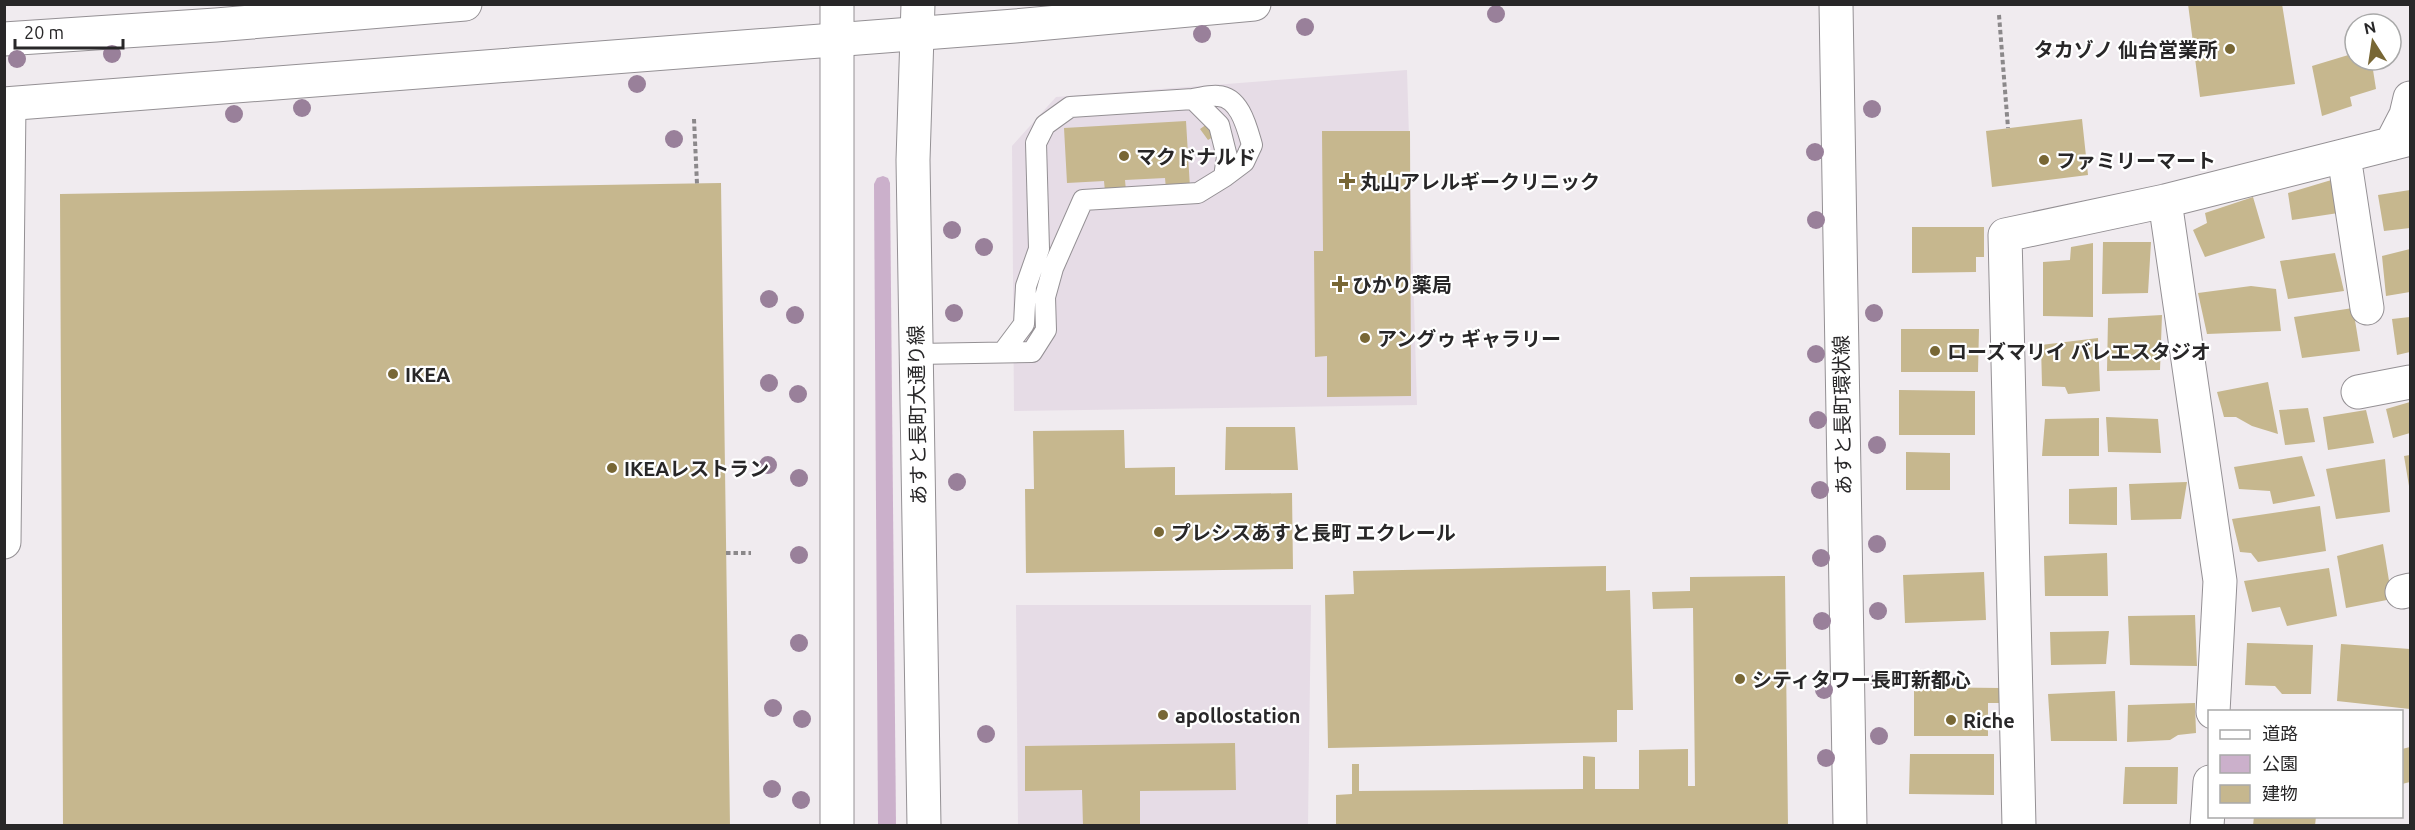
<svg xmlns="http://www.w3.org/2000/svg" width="2415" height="830" font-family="Ubuntu,'Noto Sans JP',sans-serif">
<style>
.built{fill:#e6dce6}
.green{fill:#cbb0cb}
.building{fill:#c6b78e}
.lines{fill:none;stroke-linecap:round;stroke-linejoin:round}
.service-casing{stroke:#949094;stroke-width:22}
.minor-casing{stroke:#949094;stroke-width:35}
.tertiary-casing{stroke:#949094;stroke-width:35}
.secondary-casing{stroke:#949094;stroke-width:35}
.path{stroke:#8b888a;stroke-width:4;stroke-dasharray:4.5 3;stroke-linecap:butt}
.service{stroke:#fff;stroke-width:20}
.minor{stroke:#fff;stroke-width:33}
.tertiary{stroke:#fff;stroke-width:33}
.secondary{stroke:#fff;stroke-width:33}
.tree{fill:#99809a}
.poi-dot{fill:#786735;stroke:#fff;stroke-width:2}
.labels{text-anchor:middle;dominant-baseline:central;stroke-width:4.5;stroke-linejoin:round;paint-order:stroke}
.poi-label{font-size:20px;font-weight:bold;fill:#282728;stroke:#fff;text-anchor:start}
.street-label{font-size:20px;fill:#282728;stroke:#fff}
</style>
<rect width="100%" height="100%" fill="#f0ebef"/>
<path class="built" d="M1407 70 1417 405 1014 411 1012 146 1056 97Z
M1016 605H1311L1308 825H1018Z"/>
<path class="green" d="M883 176 888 178 890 183 896 826 878 825 874 184 877 178Z"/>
<path class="building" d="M2188 4H2282L2295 84 2200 97Z
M2355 53V60H2375L2373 70 2376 89 2350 97 2352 106 2322 116 2312 66Z
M2082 119 2088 175 1992 187 1986 131Z
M1186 121 1190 188 1166 189 1165 178 1125 180 1126 191 1105 192 1104 181 1067 183 1064 128Z
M1210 122 1218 134 1208 140 1200 129Z
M1322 131H1410L1411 396 1327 397V356L1315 357 1314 251H1323Z
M2338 178 2345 212 2292 220 2288 193Z
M721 183 730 826H63L60 194Z
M2410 190V228L2384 231 2378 195Z
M2253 197 2265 238 2205 257 2193 230 2207 223 2205 213Z
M1912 227H1984V257H1976V272L1912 273Z
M2103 242H2151L2148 293 2102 294Z
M2093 243V317L2043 316V262L2070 260 2071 247Z
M2410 249V292L2386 296 2382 256Z
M2335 253 2344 291 2288 299 2280 261Z
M2251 286 2276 289 2281 331 2207 334 2198 293Z
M2353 308 2360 351 2302 358 2294 317Z
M2162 315 2160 370 2107 371 2108 318Z
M2410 317V352L2397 355 2392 319Z
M1901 329H1979L1978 372H1901Z
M2098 338 2100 391 2068 394 2065 387 2042 386 2041 345Z
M2268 382 2278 434 2252 426 2236 417H2224L2217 392Z
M1899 390 1975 391V435H1899Z
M2410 402V433L2393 438 2386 409Z
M2308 408 2315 442 2285 445 2279 410Z
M2366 410 2374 443 2328 450 2323 417Z
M2106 417 2158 419 2161 453 2108 452Z
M2099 418V456H2042L2045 419Z
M1226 427H1295L1298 470H1225Z
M1124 430 1125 468 1175 467V495L1292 493 1293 569 1026 573 1025 489H1034L1033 431Z
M1906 452 1950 453V490H1906Z
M2410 455V486H2409L2404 456Z
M2302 456 2315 496 2273 504 2270 491 2239 489 2234 467Z
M2385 459 2390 512 2336 519 2326 469Z
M2187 482 2181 519 2131 520 2129 484Z
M2117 487V525L2069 524V489Z
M2320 506 2326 551 2258 562 2251 553 2240 552 2232 519Z
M2383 544 2392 599 2346 608 2337 556Z
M2107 553 2108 596H2045L2044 556Z
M1606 566V591L1630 590 1633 710H1617V742L1328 748 1325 595 1354 594 1353 571Z
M2329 568 2337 616 2287 626 2280 607 2252 612 2244 581Z
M1984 572 1986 620 1905 623 1903 575Z
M1785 576 1788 826H1336V795L1352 794V764H1359V791L1583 789V756L1595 757V789H1639V750L1688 749V786H1695L1693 608 1653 609 1652 592 1690 591V577Z
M2195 615 2197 666 2130 665 2128 616Z
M2109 631 2106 664 2051 665 2050 632Z
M2247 643 2313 645 2311 694H2282L2275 686 2245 685Z
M2341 644 2410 649V709L2337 701Z
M1914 687 2001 688V703H1988V736H1914Z
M2115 691 2117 741H2051L2048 694Z
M2195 703 2196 733 2178 735 2170 740 2127 742 2128 705Z
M1235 743 1236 790 1140 791V826H1083L1082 790 1025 791V746Z
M2410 747V782L2402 784V749Z
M1910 754H1994V795L1909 794Z
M2125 767H2178L2177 804H2123Z
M2254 816H2316L2315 826H2253Z"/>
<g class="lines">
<g class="service-casing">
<path id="service" d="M1193 99C1201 98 1210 95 1218 96 1240 97 1247 128 1252 145L1244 162 1224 177
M916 354 1032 352 1046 330 1045 297 1053 268 1083 200 1198 193 1224 177 1227 157 1219 125 1193 99 1070 107 1045 125 1036 143 1039 249 1026 286 1024 324 1003 352"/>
</g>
<g class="minor-casing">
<path id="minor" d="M2391 144 2406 115 2410 98
M2344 156 2367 308
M2165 201 2220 581 2213 712
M2358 392 2410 382
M2402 592 2410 590
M2019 826 2005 235 2165 201 2410 139
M2207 826 2210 782"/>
</g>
<g class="tertiary-casing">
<path id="tertiary" d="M1836 4 1850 826
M4 39 216 25 465 4
M4 104 1015 26 1254 4
M4 542 9 104"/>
</g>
<g class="secondary-casing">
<path id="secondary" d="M837 4V826
M918 4 913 160 924 826"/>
</g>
<path class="path" d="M1999 15 2008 128
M694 119 697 184
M726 553H751"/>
<use href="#service" class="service"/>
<use href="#minor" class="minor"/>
<use href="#tertiary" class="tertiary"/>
<use href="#secondary" class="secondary"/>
</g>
<g class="tree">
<circle cx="1496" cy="14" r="9"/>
<circle cx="1305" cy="27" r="9"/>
<circle cx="1202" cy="34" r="9"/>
<circle cx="112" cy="54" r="9"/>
<circle cx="17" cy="59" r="9"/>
<circle cx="637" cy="84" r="9"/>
<circle cx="302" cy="108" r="9"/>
<circle cx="1872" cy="109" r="9"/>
<circle cx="234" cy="114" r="9"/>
<circle cx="674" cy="139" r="9"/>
<circle cx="1815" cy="152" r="9"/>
<circle cx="1816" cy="220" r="9"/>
<circle cx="952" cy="230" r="9"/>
<circle cx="984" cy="247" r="9"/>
<circle cx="769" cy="299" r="9"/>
<circle cx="954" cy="313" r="9"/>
<circle cx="1874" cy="313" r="9"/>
<circle cx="795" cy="315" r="9"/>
<circle cx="1816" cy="354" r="9"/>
<circle cx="769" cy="383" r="9"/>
<circle cx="798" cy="394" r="9"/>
<circle cx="1818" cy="420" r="9"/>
<circle cx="1877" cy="445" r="9"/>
<circle cx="768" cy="465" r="9"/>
<circle cx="799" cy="478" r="9"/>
<circle cx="957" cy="482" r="9"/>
<circle cx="1820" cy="490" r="9"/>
<circle cx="1877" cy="544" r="9"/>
<circle cx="799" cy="555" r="9"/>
<circle cx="1821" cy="558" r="9"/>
<circle cx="1878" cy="611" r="9"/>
<circle cx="1822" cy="621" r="9"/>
<circle cx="799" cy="643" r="9"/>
<circle cx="1879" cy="681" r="9"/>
<circle cx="1824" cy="690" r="9"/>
<circle cx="773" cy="708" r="9"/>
<circle cx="802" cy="719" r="9"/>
<circle cx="986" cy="734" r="9"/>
<circle cx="1879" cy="736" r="9"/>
<circle cx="1826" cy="758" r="9"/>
<circle cx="772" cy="789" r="9"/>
<circle cx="801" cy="800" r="9"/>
</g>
<g class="poi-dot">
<circle cx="2230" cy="49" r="6"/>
<circle cx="1124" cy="156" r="6"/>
<circle cx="2044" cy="160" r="6"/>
<path d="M1344 172h6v6h6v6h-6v6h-6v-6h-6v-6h6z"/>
<path d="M1337 275h6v6h6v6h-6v6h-6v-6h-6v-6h6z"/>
<circle cx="1365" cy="338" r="6"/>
<circle cx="1935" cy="351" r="6"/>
<circle cx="393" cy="374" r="6"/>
<circle cx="612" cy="468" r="6"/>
<circle cx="1159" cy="532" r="6"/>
<circle cx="1740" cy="679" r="6"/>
<circle cx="1163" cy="715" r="6"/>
<circle cx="1951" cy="720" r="6"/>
</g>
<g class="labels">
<g class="poi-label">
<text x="2218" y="49" text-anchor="end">タカゾノ 仙台営業所</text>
<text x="1136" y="156">マクドナルド</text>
<text x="2056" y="160">ファミリーマート</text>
<text x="1360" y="181">丸山アレルギークリニック</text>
<text x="1352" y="284">ひかり薬局</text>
<text x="1377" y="338">アングゥ ギャラリー</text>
<text x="1947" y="351">ローズマリイ バレエスタジオ</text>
<text x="405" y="374">IKEA</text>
<text x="624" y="468">IKEAレストラン</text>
<text x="1171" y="532">プレシスあすと長町 エクレール</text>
<text x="1752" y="679">シティタワー長町新都心</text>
<text x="1175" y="715">apollostation</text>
<text x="1963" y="720">Riche</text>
</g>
<g class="street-label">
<text transform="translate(917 415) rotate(-91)">あすと長町大通り線</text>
<text transform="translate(1842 415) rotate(-91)">あすと長町環状線</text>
</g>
</g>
<rect width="2415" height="830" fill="none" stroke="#282728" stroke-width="12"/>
<rect x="2208" y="710" width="195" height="108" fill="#ffffff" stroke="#a9a9a9" stroke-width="1.5"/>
<rect x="2220" y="730" width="30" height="9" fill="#ffffff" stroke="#a9a9a9" stroke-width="1.5"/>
<text x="2262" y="740" font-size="18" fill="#282728">道路</text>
<rect x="2220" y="755" width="30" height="18" fill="#cbb0cb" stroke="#a9a9a9" stroke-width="1.5"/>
<text x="2262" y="770" font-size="18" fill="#282728">公園</text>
<rect x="2220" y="785" width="30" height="18" fill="#c6b78e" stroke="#a9a9a9" stroke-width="1.5"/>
<text x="2262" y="800" font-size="18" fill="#282728">建物</text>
<g transform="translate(2373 42) rotate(348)"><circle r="28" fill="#ffffff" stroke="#a9a9a9" stroke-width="1.5"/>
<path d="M0-4.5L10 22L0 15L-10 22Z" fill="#786735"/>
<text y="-9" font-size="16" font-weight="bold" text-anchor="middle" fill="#282728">N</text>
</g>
<path d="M15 39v9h108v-9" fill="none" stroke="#282728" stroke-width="3"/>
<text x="24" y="39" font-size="18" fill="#282728" stroke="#ffffff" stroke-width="4.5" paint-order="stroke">20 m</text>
</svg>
